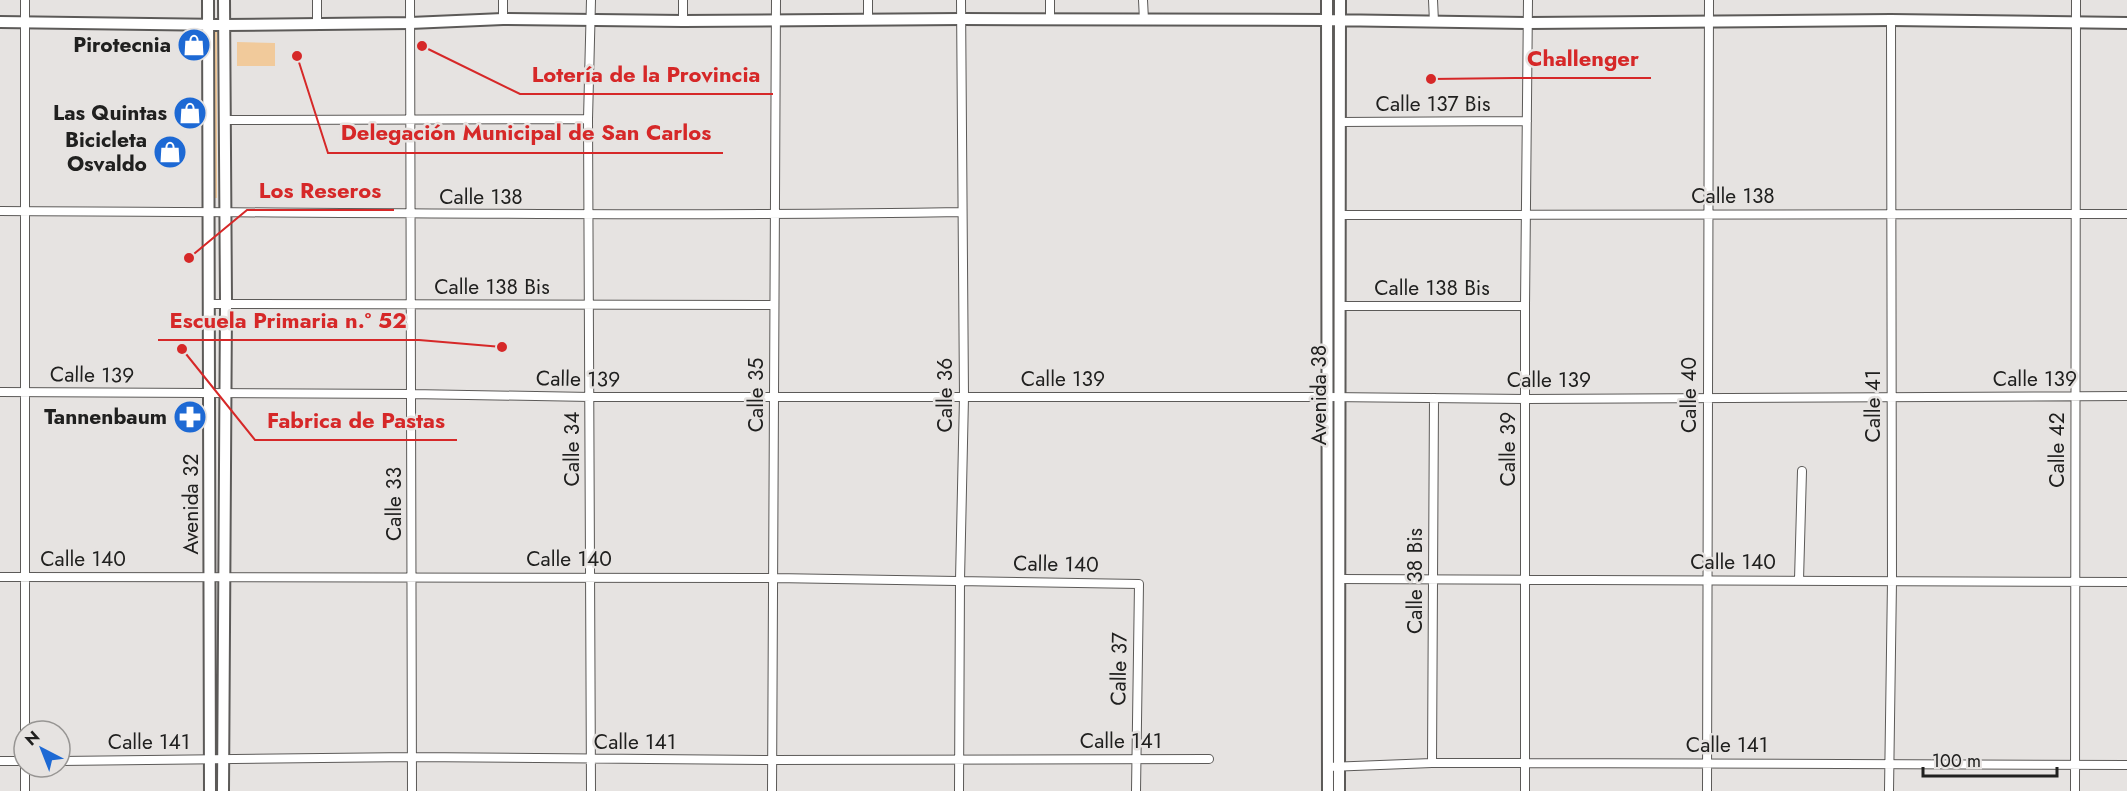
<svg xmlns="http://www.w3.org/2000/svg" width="2127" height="791" font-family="Jost,sans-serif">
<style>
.green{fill:#f1ca9b}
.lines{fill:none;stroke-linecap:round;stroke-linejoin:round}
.street-casing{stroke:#5c5a58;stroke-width:10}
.secondary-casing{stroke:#5c5a58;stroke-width:14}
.street{stroke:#fff;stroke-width:8}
.secondary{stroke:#fff;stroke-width:10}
.labels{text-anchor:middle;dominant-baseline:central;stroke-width:5;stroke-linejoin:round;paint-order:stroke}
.poi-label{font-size:21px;font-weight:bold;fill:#20201f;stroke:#e6e3e1;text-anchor:end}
.street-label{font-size:21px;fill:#20201f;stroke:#e6e3e1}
.leader{fill:none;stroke:#d62828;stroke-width:2}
.callout-dot{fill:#d62828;stroke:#e6e3e1;stroke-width:2}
.callout-label{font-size:22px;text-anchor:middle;font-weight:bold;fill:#d62828;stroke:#e6e3e1;stroke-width:5;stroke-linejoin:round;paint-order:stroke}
</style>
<rect width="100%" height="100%" fill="#e6e3e1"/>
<path class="green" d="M215 26H217V198H214Z
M237 42 275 43V66H237Z"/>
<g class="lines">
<g class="street-casing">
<path id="street" d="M25 0V731
M410 0 412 791
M503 0V19
M868 0V20
M1050 0V20
M1143 0 1144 20
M1433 0 1434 22
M683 21V0
M317 23V0
M224 120 588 119
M1339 122 1527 121
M0 211C321 212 641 217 962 212
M1339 215 2127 214
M210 304 774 305
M1339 306H1525
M0 392 411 394 591 397H1328L1526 399 2127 396
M0 577 774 578 1139 584 1136 791
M1339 579 2127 582
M1799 580 1802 471
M0 761H24
M60 761 412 757 771 760 1209 759
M1432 763 1434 398
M1328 767 1432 763H1525L2127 765
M25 791V767
M591 791 588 119 591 0
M772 791 776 0
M959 791 960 580 964 397 961 0
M1525 791V306L1528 0
M1707 791 1709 0
M1889 791 1892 581 1891 20
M2075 791 2076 0"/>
</g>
<g class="secondary-casing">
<path id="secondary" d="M208 0 210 791
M1327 0 1328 791
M0 22 224 25 410 23 503 19 683 21 962 19 1327 20 1529 23 1891 20 2127 23
M223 791 226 304 224 0
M1339 791 1340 0"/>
</g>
<use href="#street" class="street"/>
<use href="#secondary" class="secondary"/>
</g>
<defs>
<g id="shop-disc" transform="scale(1.725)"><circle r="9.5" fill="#1d69d4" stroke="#e6e3e1"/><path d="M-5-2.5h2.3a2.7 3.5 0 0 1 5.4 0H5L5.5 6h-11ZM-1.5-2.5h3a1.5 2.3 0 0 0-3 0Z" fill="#fff"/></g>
<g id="pharmacy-disc" transform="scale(1.725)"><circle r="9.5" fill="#1d69d4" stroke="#e6e3e1"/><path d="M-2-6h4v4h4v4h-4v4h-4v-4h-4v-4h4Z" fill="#fff"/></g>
</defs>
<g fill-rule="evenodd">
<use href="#shop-disc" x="194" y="45"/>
<use href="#shop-disc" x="190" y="113"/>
<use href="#shop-disc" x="170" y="152"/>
<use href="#pharmacy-disc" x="190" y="417"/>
</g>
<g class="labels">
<g class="poi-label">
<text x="171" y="45">Pirotecnia</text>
<text x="167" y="113">Las Quintas</text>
<text x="147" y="140">Bicicleta<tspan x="147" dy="24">Osvaldo</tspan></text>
<text x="167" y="417">Tannenbaum</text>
</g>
<g class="street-label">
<text x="1433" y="104">Calle 137 Bis</text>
<text x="1733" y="196">Calle 138</text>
<text x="481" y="197">Calle 138</text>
<text x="492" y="287">Calle 138 Bis</text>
<text x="1432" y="288">Calle 138 Bis</text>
<text transform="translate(92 375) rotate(1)">Calle 139</text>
<text transform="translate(578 379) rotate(1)">Calle 139</text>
<text x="1063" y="379">Calle 139</text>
<text x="2035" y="379">Calle 139</text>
<text x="1549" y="380">Calle 139</text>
<text transform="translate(756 395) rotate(-90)">Calle 35</text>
<text transform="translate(945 395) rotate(-90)">Calle 36</text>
<text transform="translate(1319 395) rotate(-90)">Avenida 38</text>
<text transform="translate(1689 395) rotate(-90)">Calle 40</text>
<text transform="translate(1873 406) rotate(-90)">Calle 41</text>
<text transform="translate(572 449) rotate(-90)">Calle 34</text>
<text transform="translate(1508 449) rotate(-90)">Calle 39</text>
<text transform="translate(2057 450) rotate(-90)">Calle 42</text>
<text transform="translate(191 504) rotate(-90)">Avenida 32</text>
<text transform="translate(394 504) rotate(-90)">Calle 33</text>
<text x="83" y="559">Calle 140</text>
<text x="569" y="559">Calle 140</text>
<text x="1733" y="562">Calle 140</text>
<text transform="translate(1056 564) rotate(1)">Calle 140</text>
<text transform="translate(1415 581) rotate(-90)">Calle 38 Bis</text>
<text transform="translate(1119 669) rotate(-89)">Calle 37</text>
<text x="1121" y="741">Calle 141</text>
<text x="149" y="742">Calle 141</text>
<text x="635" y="742">Calle 141</text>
<text x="1727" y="745">Calle 141</text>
</g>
</g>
<path class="leader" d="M1431 79L1515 78H1651M422 46L520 94H773M297 56L328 153H723M189 258L247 210H394M502 347L419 340H158M182 349L255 440H457"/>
<g class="callout-dot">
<circle cx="1431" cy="79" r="6"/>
<circle cx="422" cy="46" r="6"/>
<circle cx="297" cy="56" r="6"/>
<circle cx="189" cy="258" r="6"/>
<circle cx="502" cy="347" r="6"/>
<circle cx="182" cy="349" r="6"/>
</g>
<g class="callout-label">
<text x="1583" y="66">Challenger</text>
<text x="646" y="82">Lotería de la Provincia</text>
<text x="526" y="140">Delegación Municipal de San Carlos</text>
<text x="320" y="198">Los Reseros</text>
<text x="288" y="328">Escuela Primaria n.° 52</text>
<text x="356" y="428">Fabrica de Pastas</text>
</g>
<g transform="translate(42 749) rotate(318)"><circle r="28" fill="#e6e3e1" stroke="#979593" stroke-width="1.5"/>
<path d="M0-4.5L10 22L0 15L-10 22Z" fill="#1d69d4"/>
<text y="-9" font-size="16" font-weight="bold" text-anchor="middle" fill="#20201f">N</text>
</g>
<path d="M1923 767v9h134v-9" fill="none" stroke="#20201f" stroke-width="3"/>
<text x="1932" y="767" font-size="18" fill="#20201f" stroke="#e6e3e1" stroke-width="4.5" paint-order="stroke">100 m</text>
</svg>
